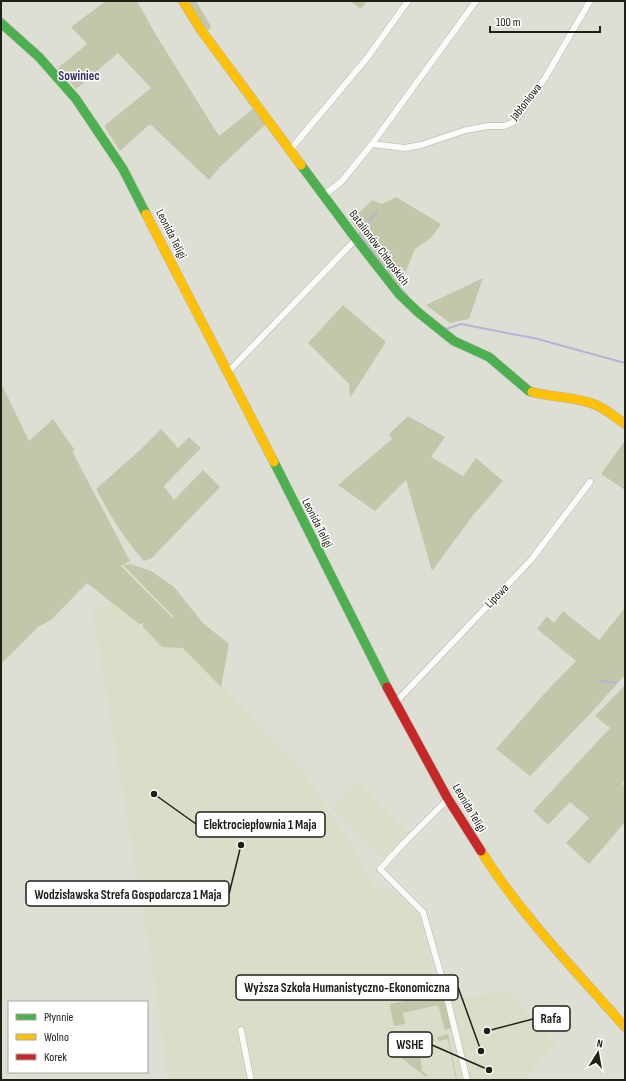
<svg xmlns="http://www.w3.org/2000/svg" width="626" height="1081" font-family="'Sofia Sans Condensed',sans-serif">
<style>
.built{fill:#dbddc8}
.green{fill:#c4c6aa}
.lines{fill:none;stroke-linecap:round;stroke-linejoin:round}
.stream{stroke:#b6b3d8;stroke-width:2}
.street-casing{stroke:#b3b4ab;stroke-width:7}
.fast-casing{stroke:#b3b4ab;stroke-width:10}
.slow-casing{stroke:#b3b4ab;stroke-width:10}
.jam-casing{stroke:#b3b4ab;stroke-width:10}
.street{stroke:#fafaf9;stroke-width:6}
.fast{stroke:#4caf50;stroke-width:9}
.slow{stroke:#ffc107;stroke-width:9}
.jam{stroke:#c62828;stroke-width:9}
.labels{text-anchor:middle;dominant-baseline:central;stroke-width:3;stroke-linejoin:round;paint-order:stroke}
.street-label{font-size:12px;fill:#202019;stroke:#fff}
.neighbourhood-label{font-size:13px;font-weight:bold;fill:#392f6a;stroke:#fff}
.leader{fill:none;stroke:#202019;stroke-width:1.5}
.callout-dot{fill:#202019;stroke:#fff;stroke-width:1.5}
.callout{fill:#fff;stroke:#202019;stroke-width:1.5}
.callout-label{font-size:13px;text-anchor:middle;font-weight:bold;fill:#202019}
</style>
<rect width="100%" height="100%" fill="#dedfd4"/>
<path class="built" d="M115 604 163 646 184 647 302 770 346 835 372 885 394 891 419 915 437 985 455 999 506 991 556 1044 531 1071 528 1080H168L152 965 92 609Z
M357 781 409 833 382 858 332 809Z"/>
<path class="green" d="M106 1H137L156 35 219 136 253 109 266 124 220 167 209 180 150 124 120 151 104 126 151 88 118 53 76 89 58 68 87 44 71 27Z
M186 1H196L211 26 209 30H205Z
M350 1H367L361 9Z
M396 197 441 224 432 237 415 249 399 289 351 221 372 200 382 204Z
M483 278 469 319 450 323 426 305Z
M343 305 386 342 350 398 349 384 308 343Z
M1 383 29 441 53 419 74 449 73 453 130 561 121 566 172 617 167 619 174 617 123 565 130 564 151 571 174 587 203 623 229 644 221 687 183 648 162 647 142 626 144 623 139 624 87 583 51 620 38 627 1 664Z
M408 416 445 437 431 457 463 476 476 458 503 481 474 514 432 571 406 480 375 511 338 485 392 439 389 434Z
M161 429 178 448 189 437 201 448 164 486 174 500 203 470 220 487 152 558 144 561C124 539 110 515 96 489L140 450Z
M625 441V490L601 474Z
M625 608V675L590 714 530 776 496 749 544 694 576 661 537 629 547 616 554 623 563 611 599 640Z
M625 685V781L622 784 625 786V822L589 864 566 843 589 818 570 802 548 825 533 811 610 728 595 716Z
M431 995C447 995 451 1014 451 1028L445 1030 438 1005 403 1013 405 1024 394 1026 390 1007V1004Z
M448 1034 457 1080H456L448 1039 438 1041 437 1037Z
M434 1038V1041L419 1044 422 1071 427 1075 426 1077 400 1057 398 1044Z"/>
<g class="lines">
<path class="stream" d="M377 211 359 234 389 274
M400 288 407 295
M444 328 446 329 461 324 507 333 534 338 625 363
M601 681 616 683"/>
<g class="street-casing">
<path id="street" d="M372 144 405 148 421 145 466 130 488 126H504L512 123 518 117 545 78 590 1
M290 150 367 58 408 1
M324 195 341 182 372 144 476 1
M228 372 356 239
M395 703 531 560 590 482
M448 799 403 844 380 869 423 912 445 989 467 1080
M241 1030 251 1080"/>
</g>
<g class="fast-casing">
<path id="fast" d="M1 23 39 57 76 99 123 169 146 214
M301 165 356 239 399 294 419 313 454 341 489 357 529 391 532 392
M274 462 387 687"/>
</g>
<g class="slow-casing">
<path id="slow" d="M183 1 201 30 301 165
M146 214 274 462
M532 392C553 398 576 396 596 405 606 409 616 418 625 424
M481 851C521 915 575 970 625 1027"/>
</g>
<g class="jam-casing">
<path id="jam" d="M387 687 448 799 481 851"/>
</g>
<use href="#street" class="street"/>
<use href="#fast" class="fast"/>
<use href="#slow" class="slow"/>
<use href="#jam" class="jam"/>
</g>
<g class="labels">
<g class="street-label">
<text transform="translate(526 102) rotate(-52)">Jabłoniowa</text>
<text transform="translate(171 234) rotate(63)">Leonida Teligi</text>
<text transform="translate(379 248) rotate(53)">Batalionów Chłopskich</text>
<text transform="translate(317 523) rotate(63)">Leonida Teligi</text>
<text transform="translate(497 596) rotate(-46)">Lipowa</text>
<text transform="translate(469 808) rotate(59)">Leonida Teligi</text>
</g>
<g class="neighbourhood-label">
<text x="79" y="76">Sowiniec</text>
</g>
</g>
<path class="leader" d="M154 794L196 824M241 845L229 894M481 1051L458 987M487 1031L533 1019M489 1070L432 1045"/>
<g class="callout-dot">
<circle cx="154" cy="794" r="4"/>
<circle cx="241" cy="845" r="4"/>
<circle cx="481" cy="1051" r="4"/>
<circle cx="487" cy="1031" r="4"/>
<circle cx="489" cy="1070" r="4"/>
</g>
<g class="callout">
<rect x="196" y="812" width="129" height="25" rx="4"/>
<rect x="26" y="881" width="203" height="25" rx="4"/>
<rect x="236" y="975" width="222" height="25" rx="4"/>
<rect x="533" y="1006" width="37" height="25" rx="4"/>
<rect x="388" y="1032" width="44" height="25" rx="4"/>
</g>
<g class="callout-label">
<text x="260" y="829">Elektrociepłownia 1 Maja</text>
<text x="128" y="899">Wodzisławska Strefa Gospodarcza 1 Maja</text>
<text x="347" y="992">Wyższa Szkoła Humanistyczno-Ekonomiczna</text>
<text x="551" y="1023">Rafa</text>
<text x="410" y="1049">WSHE</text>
</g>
<rect width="626" height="1081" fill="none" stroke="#202019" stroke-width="4"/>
<rect x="8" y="1001" width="140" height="72" fill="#ffffff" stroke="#a6a6a3"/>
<rect x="16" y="1014" width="20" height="6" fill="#4caf50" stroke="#a6a6a3"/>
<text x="44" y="1021" font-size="12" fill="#202019">Płynnie</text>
<rect x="16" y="1034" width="20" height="6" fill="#ffc107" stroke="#a6a6a3"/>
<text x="44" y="1041" font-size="12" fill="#202019">Wolno</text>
<rect x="16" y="1054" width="20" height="6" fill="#c62828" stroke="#a6a6a3"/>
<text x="44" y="1061" font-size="12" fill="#202019">Korek</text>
<g transform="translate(598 1053) rotate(11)" stroke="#ffffff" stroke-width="3" paint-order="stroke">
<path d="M0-3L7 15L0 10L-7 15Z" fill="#202019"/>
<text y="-6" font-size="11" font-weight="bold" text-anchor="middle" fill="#202019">N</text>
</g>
<path d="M490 26v6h110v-6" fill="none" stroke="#202019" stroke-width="2"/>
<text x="496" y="26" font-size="12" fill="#202019" stroke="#ffffff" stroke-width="3" paint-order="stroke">100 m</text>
</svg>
